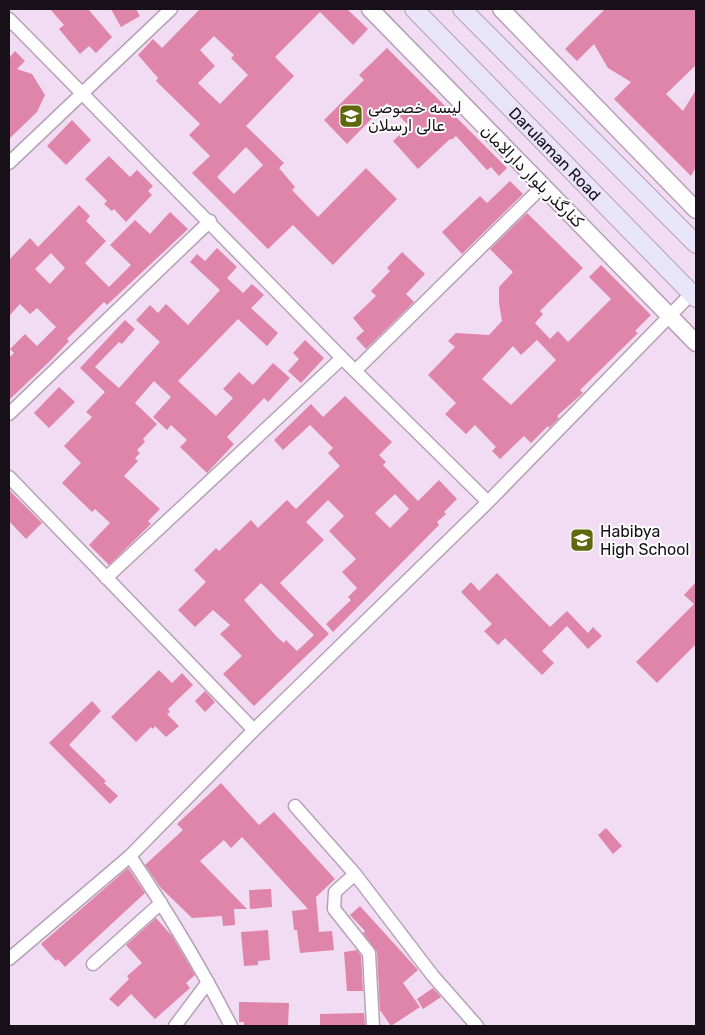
<svg xmlns="http://www.w3.org/2000/svg" width="705" height="1035" font-family="Rubik,'Noto Naskh Arabic',sans-serif">
<style>
.building{fill:#de85a9;fill-rule:evenodd}
.lines{fill:none;stroke-linecap:round;stroke-linejoin:round}
.minor-casing{stroke:#b6a1b8;stroke-width:15}
.tertiary-casing{stroke:#b6a1b8;stroke-width:19}
.secondary-casing{stroke:#b6a1b8;stroke-width:20}
.minor{stroke:#fff;stroke-width:12}
.tertiary{stroke:#fff;stroke-width:16}
.secondary{stroke:#e8e4f9;stroke-width:18}
.labels{text-anchor:middle;dominant-baseline:central;stroke-width:4;stroke-linejoin:round;paint-order:stroke}
.poi-label{font-size:16px;fill:#171018;stroke:#fff;text-anchor:start}
.street-label{font-size:16px;fill:#171018;stroke:#fff}
</style>
<rect width="100%" height="100%" fill="#f2dcf4"/>
<path class="building" d="M50 9H88L112 37 96 53 89 46 80 54 59 29 64 25Z
M111 9H136L140 16 121 27Z
M200 9H347L368 29 353 45 320 12 275 57 294 76 246 126 284 163 279 168 295 187 292 190 318 217 366 168 397 199 333 265 293 225 268 249 192 173 210 156 189 135 200 124 156 81 158 78 138 55 153 39 162 48ZM214 36 234 55 231 58 248 75 220 104 198 83 215 66 200 50ZM246 147 263 165 234 194 217 177Z
M605 9H696V65L666 94 683 111 696 90V167L691 176 614 99 631 82 608 68 594 44 577 61 565 49Z
M387 48 507 168 499 176 491 167 487 170 456 136 451 140 450 139 418 169 393 141 409 126 387 103 347 144 324 120 364 80 359 75Z
M15 51 25 61 17 69 32 74 45 95 37 112 9 139V58Z
M72 120 91 140 66 165 47 146Z
M109 156 130 177 137 170 153 186 148 191 152 195 126 222 114 209 112 211 104 204 107 201 85 179Z
M510 181 523 194 462 254 442 232 480 196 487 203Z
M79 205 90 216 86 221 106 241 85 263 109 287 131 265 110 245 135 220 150 234 170 212 188 229 107 305 104 302 67 339 69 341 51 360 9 400V358L14 353 10 349 25 334 37 346 56 327 37 308 30 314 20 304 9 316V260L30 238 38 247ZM51 253 65 268 50 284 35 269Z
M527 213 583 268 540 311 543 314 535 323 550 339 558 331 568 342 611 299 589 277 601 265 651 315 635 331 638 333 580 390 583 393 557 416 559 418 549 428 548 426 531 443 524 436 500 459 492 451 496 447 475 425 466 434 445 414 456 403 428 375 455 347 448 341 456 333 489 335 502 321 499 303V287L513 272 490 249ZM537 340 556 360 511 405 482 379 513 346 521 355Z
M217 248 237 267 227 278 243 293 252 284 264 295 251 308 278 333 267 346 238 319 178 381 216 416 233 398 223 389 239 372 253 385 273 363 290 378 268 402 264 398 227 437 234 444 207 473 180 447 187 440 171 425 167 430 153 417 171 397 154 381 135 403 157 424 143 439 145 442 137 450 140 453 135 458 138 461 124 476 160 509 148 521 151 524 109 565 89 545 110 523 95 509 92 512 62 483 81 463 64 446 92 417 86 412 105 392 80 368 125 320 135 329 122 344 119 342 95 367 119 388 160 342 136 320 150 305 158 313 166 304 188 325 220 290 190 262 197 254 205 261Z
M402 252 425 274 406 294 414 302 366 349 356 338 364 331 353 318 376 296 371 291 390 271 387 268Z
M305 340 324 358 301 383 288 371 299 359 293 353Z
M59 387 75 402 49 428 34 413Z
M345 396 392 442 379 455 386 462 383 465 418 501 439 480 457 499 444 512 446 514 437 522 439 525 333 632 326 624 351 600 348 597 357 588 342 572 356 559 329 531 344 516 328 500 306 522 324 540 280 583 329 634 254 706 223 674 242 656 220 634 230 625 213 610 195 627 178 610 206 582 194 570 216 548 219 551 251 520 258 528 287 500 296 509 340 466 328 453 333 448 310 425 283 450 274 440 311 404 323 417ZM395 494 409 509 390 528 375 513ZM261 583 314 635 297 651 286 640 284 643 277 637 244 600Z
M9 490 42 523 26 539 9 521Z
M497 573 550 627 567 611 588 633 593 627 602 636 588 649 567 626 542 651 554 663 542 675 505 638 498 645 484 631 492 624 461 592 471 582 479 591Z
M696 582V644L657 683 636 662 694 604 684 595Z
M159 670 172 683 182 673 193 685 168 709 170 712 167 714 179 726 166 737 155 726 153 729 151 727 136 742 111 717Z
M205 691 215 702 205 712 195 701Z
M92 701 101 711 69 745 106 781 104 783 118 796 110 804 49 743Z
M221 783 259 825 274 812 335 879 316 897 319 932 332 931 334 950 300 953 297 930H294L292 911 308 909 242 837 231 848 224 840 200 861 247 909H234L235 925 223 926 222 916 192 918 161 888 145 865 183 830 177 824Z
M606 828 622 846 613 854 598 835Z
M128 868 145 893 65 967 58 959 56 961 41 944Z
M271 889 272 907 250 909 249 890Z
M360 906 418 970 403 983 420 1007 391 1026 380 1010 377 952 363 933 365 931 350 915Z
M156 918 172 936 195 975 186 983 190 988 155 1019 131 994 118 1007 109 999 129 979 127 976 142 963 126 945Z
M268 930 270 960 258 961V965L244 966 241 932Z
M357 950 361 956 363 991H347L344 952Z
M433 988 441 997 423 1009 417 999Z
M239 1002 289 1003 288 1026H244V1022H239Z
M364 1013 365 1026H320V1014Z"/>
<g class="lines">
<g class="minor-casing">
<path id="minor" d="M9 19 342 358 488 502
M9 163 171 9
M355 371 542 187
M9 414 210 221
M9 477 254 730
M106 578 342 358
M295 806 355 874 433 976 477 1026
M130 856C167 911 201 967 231 1026
M355 874 335 892 334 909 369 953 373 1026
M9 959 130 856 254 730 488 502 691 294
M93 964 161 903
M175 1026 208 982"/>
</g>
<g class="tertiary-casing">
<path id="tertiary" d="M370 9 696 343
M501 9 696 210"/>
</g>
<g class="secondary-casing">
<g id="secondary">
<path id="s1" d="M414 9 696 298"/>
<path d="M462 9 696 244"/>
</g>
</g>
<use href="#minor" class="minor"/>
<use href="#tertiary" class="tertiary"/>
<use href="#secondary" class="secondary"/>
</g>
<defs>
<g id="school-square" transform="scale(1.25)"><rect x="-9" y="-9" width="18" height="18" rx="4" fill="#5f680c" stroke="#fff"/><path d="M0-5L7-2L0 1L-7-2ZM-4 1L0 2.5L4 1V4Q0 6-4 4Z" fill="#fff"/></g>
</defs>
<g fill-rule="evenodd">
<use href="#school-square" x="351" y="116"/>
<use href="#school-square" x="582" y="540"/>
</g>
<g class="labels">
<g class="poi-label">
<text x="368" y="107">لیسه خصوصی<tspan x="368" dy="18">عالی ارسلان</tspan></text>
<text x="600" y="531">Habibya<tspan x="600" dy="18">High School</tspan></text>
</g>
<g class="street-label">
<text stroke="none"><textPath href="#s1" startOffset="202">Darulaman Road</textPath></text>
<text transform="translate(532 176) rotate(45)">کنارگذر بلوار دارالامان</text>
</g>
</g>
<rect width="705" height="1035" fill="none" stroke="#171018" stroke-width="20"/>
</svg>
